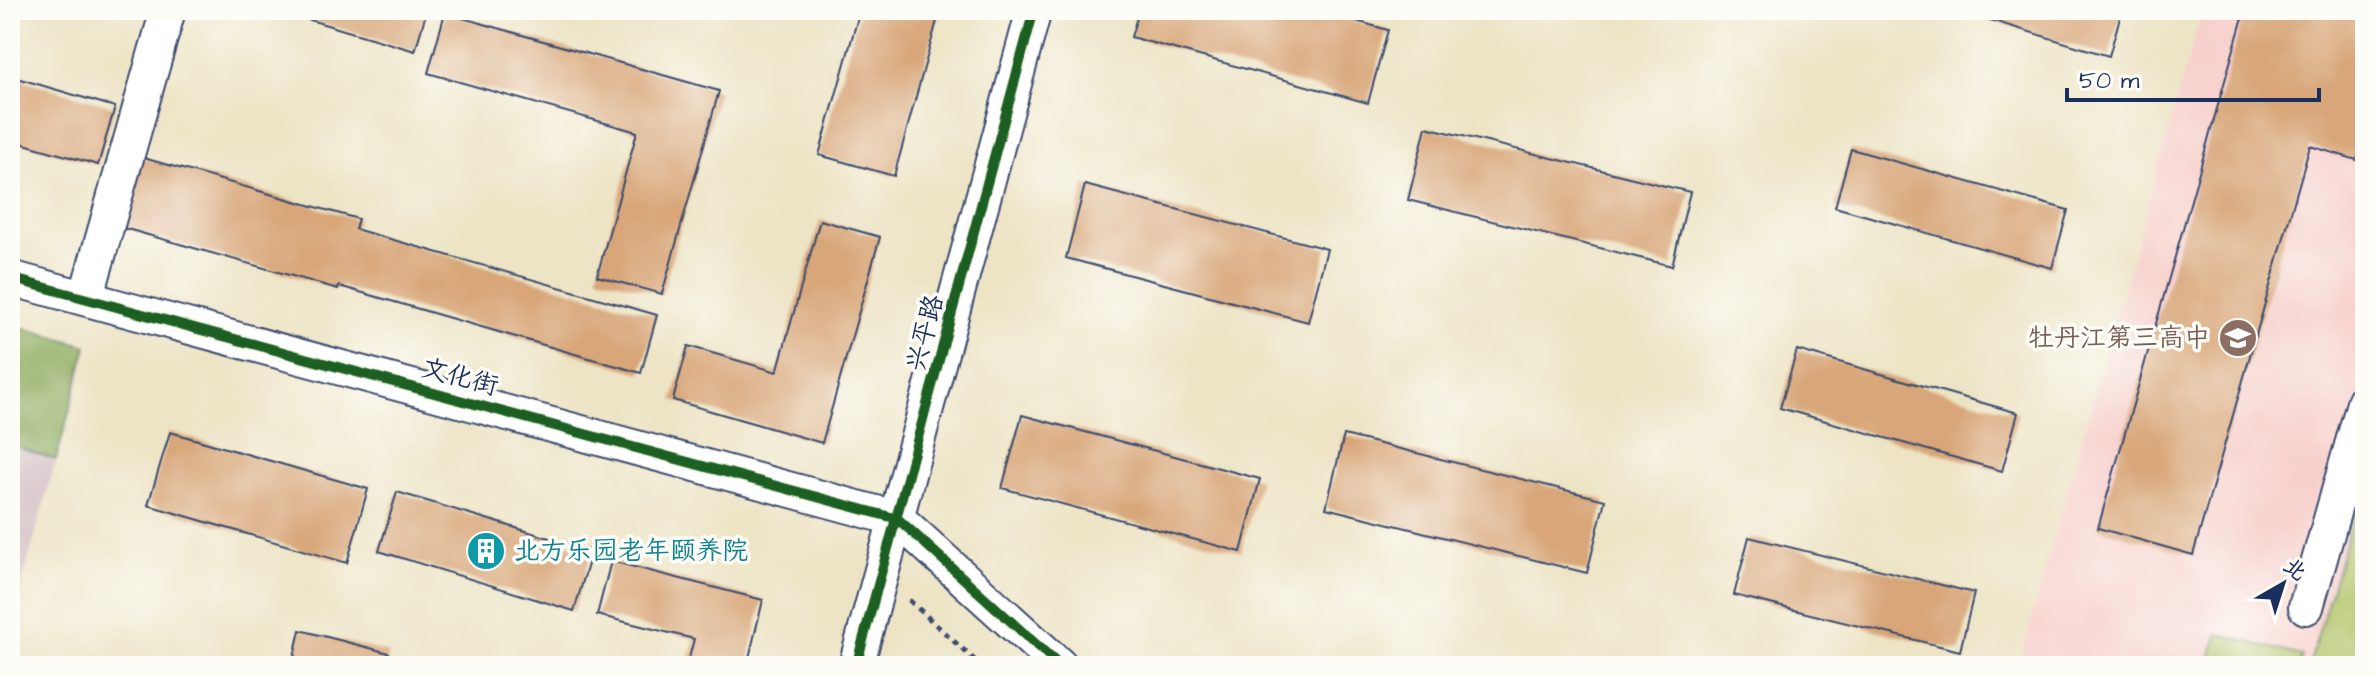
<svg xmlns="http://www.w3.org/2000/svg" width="2375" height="676" font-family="'Architects Daughter','LXGW WenKai TC',sans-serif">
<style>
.built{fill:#f7d0cc}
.industrial{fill:#d2bec3}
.green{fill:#b2c467;stroke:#667a62;stroke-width:2}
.forest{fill:#8daa5c;stroke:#546c5d;stroke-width:2}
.building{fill:#d8a678}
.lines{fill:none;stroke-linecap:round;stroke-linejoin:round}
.minor-casing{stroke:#3a4a6d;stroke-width:38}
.path{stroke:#3a4a6d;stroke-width:5;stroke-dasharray:6 6;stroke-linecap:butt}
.minor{stroke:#fff;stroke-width:34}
.cycleway-casing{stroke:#fdfcf7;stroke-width:15}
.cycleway{stroke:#1b5e20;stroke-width:10}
.labels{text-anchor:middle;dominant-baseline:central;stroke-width:7;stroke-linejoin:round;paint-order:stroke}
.street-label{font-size:26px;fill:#1b2f5e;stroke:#fdfcf7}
.education-label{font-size:26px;fill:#785e54;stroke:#fdfcf7;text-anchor:end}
.culture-label{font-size:26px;fill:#0d838f;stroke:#fdfcf7;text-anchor:start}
</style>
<rect width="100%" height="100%" fill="#fdfcf7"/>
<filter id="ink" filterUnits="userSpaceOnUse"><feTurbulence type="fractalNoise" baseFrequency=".0125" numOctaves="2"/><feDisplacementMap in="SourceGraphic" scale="16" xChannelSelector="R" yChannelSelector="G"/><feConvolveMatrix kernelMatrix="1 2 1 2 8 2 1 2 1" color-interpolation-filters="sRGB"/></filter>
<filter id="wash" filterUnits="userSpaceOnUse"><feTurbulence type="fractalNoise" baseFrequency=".006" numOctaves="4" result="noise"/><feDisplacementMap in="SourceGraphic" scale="32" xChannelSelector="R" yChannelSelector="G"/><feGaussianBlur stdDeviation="1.8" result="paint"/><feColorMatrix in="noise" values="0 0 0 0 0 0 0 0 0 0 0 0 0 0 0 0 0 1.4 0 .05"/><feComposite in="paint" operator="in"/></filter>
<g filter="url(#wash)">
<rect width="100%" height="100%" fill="#ede4c5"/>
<path class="built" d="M2202 10H2365V666H2018Z"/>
<path class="industrial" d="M10 324 87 346 10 628Z"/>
<path class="green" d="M2365 475V666H2309Z
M2217 634 2302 656 2299 666H2208Z"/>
<path class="forest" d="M10 324 87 346 56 460 10 445Z"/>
<g id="blocks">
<path class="building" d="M276 10H427L415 51Z
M860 10H940L894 176 819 155Z
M1139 10H1317L1388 30 1368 103 1131 37Z
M1957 10H2122L2109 56Z
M2245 10H2365V132L2357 160 2310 146 2193 555 2098 528Z
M445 13 719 91 662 294 597 276 637 132 428 73Z
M10 76 115 107 98 165 10 140Z
M1426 127 1690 192 1672 266 1408 200Z
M1851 149 2068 210 2052 268 1835 207Z
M140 157 358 219 355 229 657 315 641 373 339 286 338 289 120 227Z
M1085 185 1327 249 1308 322 1066 258Z
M820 220 880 237 822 443 673 400 688 346 777 372Z
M1797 350 2018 413 2002 471 1780 408Z
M1022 415 1260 479 1241 552 1002 488Z
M170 432 368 489 347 563 148 505Z
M1344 435 1605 500 1587 573 1326 508Z
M397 492 592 551 574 611 379 551Z
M1749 537 1974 593 1960 651 1734 595Z
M611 561 763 600 747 666H687L694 639 597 615Z
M300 630 389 653 386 666H292Z"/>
</g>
</g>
<g filter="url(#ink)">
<use href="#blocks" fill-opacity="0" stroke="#3a4a6d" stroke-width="2"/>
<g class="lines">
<g class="minor-casing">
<path id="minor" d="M10 278 898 519 1060 666
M86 298 168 10
M2306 607 2365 400
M856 666 1034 10"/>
</g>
<path class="path" d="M909 600 981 666"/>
<use href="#minor" class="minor"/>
<g class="cycleway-casing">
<path id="cycleway" d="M10 278 898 519 1060 666
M856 666 1034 10"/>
</g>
<use href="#cycleway" class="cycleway"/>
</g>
</g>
<defs>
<g id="school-disc" transform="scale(2)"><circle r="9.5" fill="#8d6e63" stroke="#fdfcf7"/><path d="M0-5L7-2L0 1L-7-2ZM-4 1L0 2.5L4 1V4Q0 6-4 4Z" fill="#fff"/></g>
<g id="building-disc" transform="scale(2)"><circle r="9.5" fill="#0f9aa8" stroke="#fdfcf7"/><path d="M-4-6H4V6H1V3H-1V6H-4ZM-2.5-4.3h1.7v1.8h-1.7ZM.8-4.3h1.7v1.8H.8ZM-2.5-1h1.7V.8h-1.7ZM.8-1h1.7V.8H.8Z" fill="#fff"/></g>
</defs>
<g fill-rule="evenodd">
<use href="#school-disc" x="2238" y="338"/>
<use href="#building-disc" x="486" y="551"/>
</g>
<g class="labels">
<g class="street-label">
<text transform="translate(925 333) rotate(-75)">兴平路</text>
<text transform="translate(460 377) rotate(15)">文化街</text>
</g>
<g class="education-label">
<text x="2210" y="338">牡丹江第三高中</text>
</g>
<g class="culture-label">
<text x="514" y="551">北方乐园老年颐养院</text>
</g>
</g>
<rect width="2375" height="676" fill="none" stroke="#fdfcf7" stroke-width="40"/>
<g transform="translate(2283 584) rotate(39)" stroke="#fdfcf7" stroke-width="6" paint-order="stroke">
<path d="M0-6L14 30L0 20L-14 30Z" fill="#1b2f5e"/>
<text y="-12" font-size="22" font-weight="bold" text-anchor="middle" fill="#1b2f5e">北</text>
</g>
<path d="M2067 88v12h252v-12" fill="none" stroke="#1b2f5e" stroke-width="4"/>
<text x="2079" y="88" font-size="24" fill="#1b2f5e" stroke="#fdfcf7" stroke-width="6" paint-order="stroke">50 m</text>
</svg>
